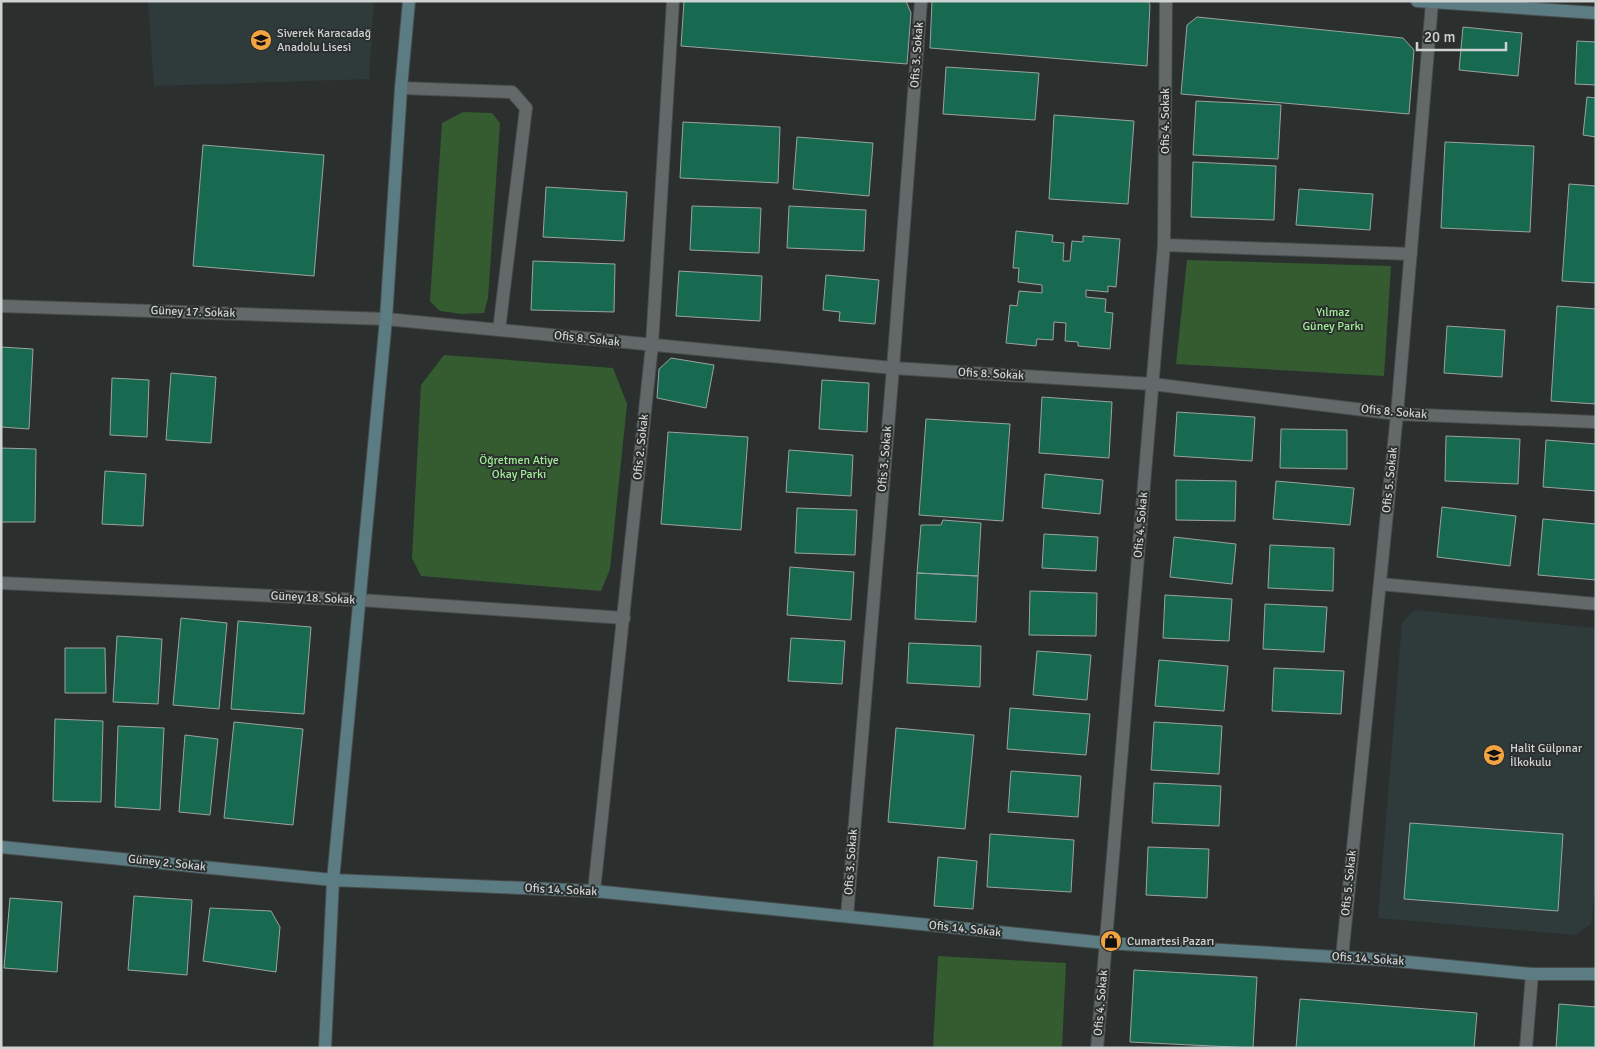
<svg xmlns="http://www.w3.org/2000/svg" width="1597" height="1049" font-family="Signika,sans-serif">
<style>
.built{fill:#2f3b3a}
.green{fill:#345c30}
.building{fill:#176a4f;stroke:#9da2a0}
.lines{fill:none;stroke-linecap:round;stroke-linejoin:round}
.street-casing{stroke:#484c4b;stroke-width:14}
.secondary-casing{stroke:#484c4b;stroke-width:14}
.street{stroke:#636868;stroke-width:12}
.secondary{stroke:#5c7c83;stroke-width:12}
.labels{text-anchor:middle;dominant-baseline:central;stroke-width:4;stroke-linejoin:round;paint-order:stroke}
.poi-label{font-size:12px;fill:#cfd2d2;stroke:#2b302f;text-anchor:start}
.street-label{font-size:12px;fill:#cfd2d2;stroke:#2b302f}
.park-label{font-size:12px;fill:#9fed95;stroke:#2b302f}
</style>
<rect width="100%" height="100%" fill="#2b302f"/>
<path class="built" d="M148 1H374L369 79 154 86Z
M1414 610 1596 628V883L1591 924 1575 935 1378 918 1402 623Z"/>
<path class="green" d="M463 112 492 113 500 123 488 298 484 313 462 314 440 311 430 301 442 123Z
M1187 260 1391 266 1384 376 1176 364Z
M444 355 613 368 627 404 610 569 601 591 421 576 412 558 421 385Z
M938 956 1066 963 1062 1048H933Z"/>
<path class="building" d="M684 1H906L911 13 907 64 681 46Z
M932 1H1148L1150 5 1147 66 930 48Z
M1197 17 1403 38 1414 50 1409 114 1181 94 1187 25Z
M1463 27 1522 33 1518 76 1459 70Z
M1577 41 1596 42V85L1575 84Z
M946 67 1039 73 1035 120 943 114Z
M1587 97 1596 98V137L1583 135Z
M1196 101 1281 105 1278 159 1193 155Z
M1054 115 1134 121 1128 204 1049 199Z
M683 122 780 127 778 183 680 178Z
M797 137 873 143 869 196 793 189Z
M1445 142 1534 146 1530 232 1441 228Z
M203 145 324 155 314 276 193 266Z
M1193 162 1276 166 1274 220 1191 217Z
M1569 184 1596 186V283L1562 281Z
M546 187 627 192 624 241 543 237Z
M1299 189 1373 194 1370 230 1296 225Z
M692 206 761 208 759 253 690 250Z
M789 206 866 210 864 251 787 248Z
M1016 231 1053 235 1052 242 1064 243 1063 261H1070L1072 241 1083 242V236L1120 239 1116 287 1108 286V292L1086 290V297L1106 299 1105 312 1113 313 1110 349 1078 346V342L1065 341 1066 323 1054 322 1053 340 1037 339 1036 346 1006 343 1010 305 1017 306 1019 291 1042 293V285L1018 282 1019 268H1013Z
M533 261 615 264 614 312 531 310Z
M679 271 762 276 760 321 676 316Z
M826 275 879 280 875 324 839 321 840 312 823 310Z
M1557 306 1596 309V404L1551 401Z
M1447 326 1505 330 1502 377 1444 373Z
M1 347 33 349 29 429 1 427Z
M671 358 714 365 706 408 657 398 659 369Z
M171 373 216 377 211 443 166 440Z
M112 378 149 380 147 437 110 435Z
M822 380 869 383 867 432 819 429Z
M1042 397 1112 402 1109 458 1039 453Z
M1177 412 1255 417 1252 461 1174 456Z
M926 419 1010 424 1003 521 919 515Z
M1281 429 1347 430V469L1280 468Z
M668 432 748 437 741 530 661 524Z
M1446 436 1520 439 1518 484 1445 481Z
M1546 440 1596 444V491L1543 487Z
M1 448 36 449 35 522H1Z
M789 450 853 455 851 496 786 492Z
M105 471 146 474 143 526 102 524Z
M1045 474 1103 480 1100 514 1042 508Z
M1176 480 1236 481 1235 521 1176 520Z
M1276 481 1354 488 1350 525 1273 519Z
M1442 507 1516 516 1510 566 1437 557Z
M797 508 857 510 855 555 795 553Z
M1543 519 1596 524V580L1538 575Z
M943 520 981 523 978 576 917 573 921 525H941Z
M1044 534 1098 537 1096 571 1042 568Z
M1174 537 1236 544 1232 584 1170 577Z
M1270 545 1334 548 1333 591 1268 588Z
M790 567 854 572 851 620 787 615Z
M917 573 978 576 976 622 915 619Z
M1030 591 1097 593 1096 636 1029 635Z
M1165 595 1232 599 1229 641 1163 638Z
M1265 604 1327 607 1324 652 1263 649Z
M181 618 227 623 219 709 173 705Z
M238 621 311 627 304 714 231 709Z
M117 636 162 639 158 704 113 702Z
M791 638 845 641 842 684 788 681Z
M909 643 981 646 980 687 907 683Z
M65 648H105L106 693H65Z
M1037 651 1091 655 1087 700 1033 695Z
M1159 660 1228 666 1224 711 1155 706Z
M1274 668 1344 671 1341 714 1272 711Z
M1010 708 1090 714 1086 755 1007 749Z
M55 719 103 721 101 802 53 801Z
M234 722 303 729 293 825 224 818Z
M1154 722 1222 726 1219 774 1151 770Z
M118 726 164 728 160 810 115 807Z
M896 728 974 735 965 829 888 822Z
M185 735 218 739 210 815 179 812Z
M1011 771 1081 776 1078 817 1008 812Z
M1154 783 1221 786 1219 826 1152 823Z
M1410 823 1563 834 1558 911 1404 899Z
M990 834 1074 840 1071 892 987 887Z
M1148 847 1209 849 1207 898 1146 895Z
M938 857 977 861 973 909 934 906Z
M134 896 192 900 187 975 128 970Z
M10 898 62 902 57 972 4 968Z
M210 908 271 911 280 927 276 972 203 961Z
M1134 970 1257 977 1253 1048 1130 1042Z
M1300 999 1477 1013 1474 1048H1296Z
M1559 1004 1596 1007V1048H1556Z"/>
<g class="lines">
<g class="street-casing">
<path id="street" d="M401 88 512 92 526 108 499 330
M1164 245 1411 254
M1 306 386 319 893 368 1152 384 1397 414 1596 422
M1 583 360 600 624 618
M1380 584 1596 604
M594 891 652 345 673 1
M847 916 893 368 921 1
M1342 957 1397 414 1432 3
M1097 1048 1164 245 1166 1
M1526 1048 1532 974"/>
</g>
<g class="secondary-casing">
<path id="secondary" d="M1417 1 1596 13
M1 847 333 880 594 891 1106 943 1387 960 1532 974H1596
M325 1048 333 880 386 319 401 88 409 1"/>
</g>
<use href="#street" class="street"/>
<use href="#secondary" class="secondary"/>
</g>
<defs>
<g id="school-disc" transform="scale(1.125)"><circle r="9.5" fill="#f3a442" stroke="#2b302f"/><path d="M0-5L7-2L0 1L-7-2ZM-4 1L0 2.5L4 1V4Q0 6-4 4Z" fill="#111"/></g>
<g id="shop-disc" transform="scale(1.125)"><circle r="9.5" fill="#f3a442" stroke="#2b302f"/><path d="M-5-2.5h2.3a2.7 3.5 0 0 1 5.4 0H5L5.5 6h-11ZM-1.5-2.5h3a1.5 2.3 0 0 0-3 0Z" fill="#111"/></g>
</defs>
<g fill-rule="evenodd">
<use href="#school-disc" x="261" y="40"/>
<use href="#school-disc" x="1494" y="755"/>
<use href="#shop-disc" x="1111" y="941"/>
</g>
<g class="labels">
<g class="poi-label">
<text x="277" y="33">Siverek Karacadağ<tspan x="277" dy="14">Anadolu Lisesi</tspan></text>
<text x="1510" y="748">Halit Gülpınar<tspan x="1510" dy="14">İlkokulu</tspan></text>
<text x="1127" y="941">Cumartesi Pazarı</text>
</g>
<g class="street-label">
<text transform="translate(917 55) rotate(-86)">Ofis 3. Sokak</text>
<text transform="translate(1165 121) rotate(-90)">Ofis 4. Sokak</text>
<text transform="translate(193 312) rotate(2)">Güney 17. Sokak</text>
<text transform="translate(587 339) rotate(6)">Ofis 8. Sokak</text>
<text transform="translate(991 374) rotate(3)">Ofis 8. Sokak</text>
<text transform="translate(1394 412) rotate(5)">Ofis 8. Sokak</text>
<text transform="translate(641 447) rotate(-84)">Ofis 2. Sokak</text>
<text transform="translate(885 459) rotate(-85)">Ofis 3. Sokak</text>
<text transform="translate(1390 480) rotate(-84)">Ofis 5. Sokak</text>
<text transform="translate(1141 525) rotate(-85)">Ofis 4. Sokak</text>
<text transform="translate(313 598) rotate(3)">Güney 18. Sokak</text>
<text transform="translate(851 862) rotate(-86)">Ofis 3. Sokak</text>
<text transform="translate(167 863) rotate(6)">Güney 2. Sokak</text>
<text transform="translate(1349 883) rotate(-84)">Ofis 5. Sokak</text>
<text transform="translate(561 890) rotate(3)">Ofis 14. Sokak</text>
<text transform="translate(965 929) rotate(6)">Ofis 14. Sokak</text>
<text transform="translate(1368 959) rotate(4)">Ofis 14. Sokak</text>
<text transform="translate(1101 1003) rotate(-85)">Ofis 4. Sokak</text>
</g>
<g class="park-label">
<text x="1333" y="312">Yılmaz<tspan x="1333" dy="14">Güney Parkı</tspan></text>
<text x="519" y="460">Öğretmen Atiye<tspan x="519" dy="14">Okay Parkı</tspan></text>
</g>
</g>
<rect width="1597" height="1049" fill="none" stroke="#cfd2d2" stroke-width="5"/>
<path d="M1417 42v8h89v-8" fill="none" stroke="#cfd2d2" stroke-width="2.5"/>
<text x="1424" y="42" font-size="15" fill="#cfd2d2" stroke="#2b302f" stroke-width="4" paint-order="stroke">20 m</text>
</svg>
